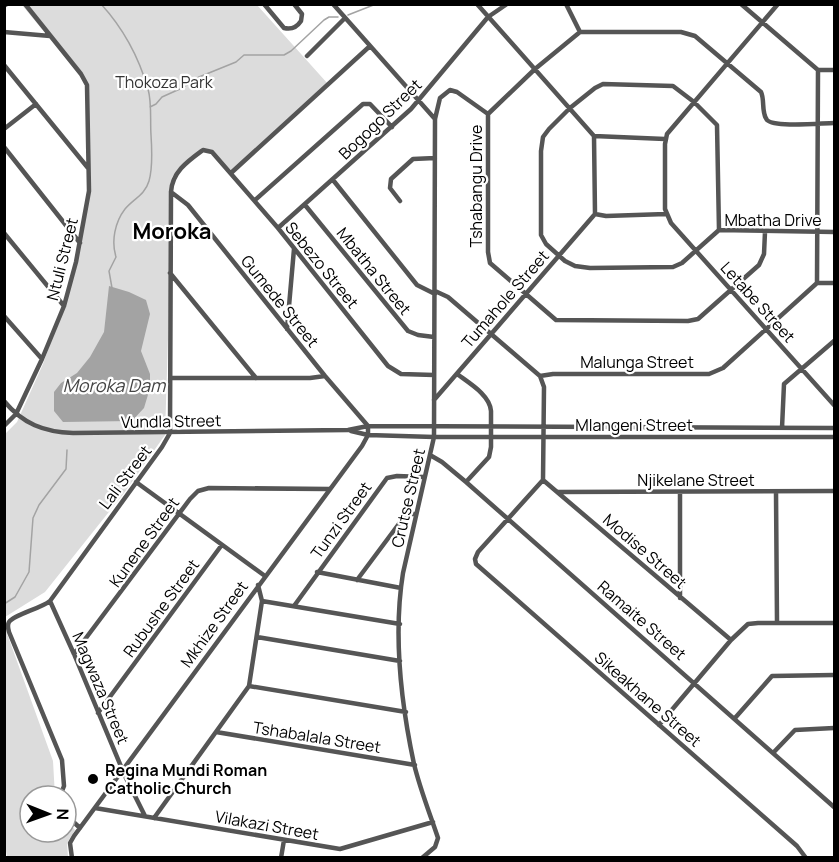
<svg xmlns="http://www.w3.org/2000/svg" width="839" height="862" font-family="Manrope,sans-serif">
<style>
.green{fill:#dcdcdc}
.water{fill:#a3a3a3}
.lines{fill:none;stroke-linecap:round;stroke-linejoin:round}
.stream{stroke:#a3a3a3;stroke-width:1.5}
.minor{stroke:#555;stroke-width:4.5}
.poi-dot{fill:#000;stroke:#fff;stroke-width:2}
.labels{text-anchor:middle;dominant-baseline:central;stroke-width:4.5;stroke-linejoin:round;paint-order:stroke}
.park-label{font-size:16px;fill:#333;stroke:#fff}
.street-label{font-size:16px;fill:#000;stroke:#fff}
.poi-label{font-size:16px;font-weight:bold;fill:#000;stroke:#fff;text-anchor:start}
.water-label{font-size:18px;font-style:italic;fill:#444;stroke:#fff}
.district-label{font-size:22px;font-weight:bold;fill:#000;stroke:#fff}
</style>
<rect width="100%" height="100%" fill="#fff"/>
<path class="green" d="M22 5H257L328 84 232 171 212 154 201 150 172 177 170 184V273L165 435 124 493 45 592 5 617V434L17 422 43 364 65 301 76 258 87 193 88 93 82 78Z
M5 628 53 761 55 796H30V832H66V820L75 830 67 843 68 857H7L4 839Z"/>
<path class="water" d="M109 286 129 292 146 300 150 314 141 351 150 374V388L144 408 132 421 63 422 54 411V392L61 383 77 373 90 357 104 332Z"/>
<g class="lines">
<path class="stream" d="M101 4C123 28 139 58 148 89 152 103 150 120 151 135 152 150 153 167 149 181 145 195 133 199 125 209 115 222 111 241 116 257L109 271 112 288
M348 15 376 4
M150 107 156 104 162 97 182 88 199 77 236 62 244 55H284L291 51 324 20 329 17H338
M4 604 15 597 29 572 33 518 39 505 66 469 67 450"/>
<path class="minor" d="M264 4 284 28C292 30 297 27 301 21L302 14 294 4
M333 4 435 119
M477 4 594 136
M566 4 580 32
M741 4 818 70H834
M778 4 667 134 665 144V209L671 223 834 405
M4 6 7 4
M4 32 50 36
M307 56 345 18
M4 65 88 168
M4 129 36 104
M594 136 595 214
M594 136 665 139
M4 147 80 243
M231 173 370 46
M333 180 417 285 435 294
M171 192 188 205 325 376 368 426
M255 200 363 104H370L392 127
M400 201 390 188 391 179 413 159 435 158
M305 205 408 331 418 335 434 337
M595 214 606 216 666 214
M278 228 411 109 488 17 507 4
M719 230 717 125 694 102 673 86 603 84 595 88 570 108 549 129 543 137 541 151V235L546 244 565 261 575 266 590 268 673 267 682 263 719 230 834 232
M765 232 764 254 759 265 698 319 688 321 556 320 490 263 488 252V114L535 69 580 32H681L695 36 761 92C765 100 761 113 767 120 775 128 822 123 834 123
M4 233 64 306
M170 273 256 378
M817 283 818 70
M435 291 448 297 540 376 553 374H709L723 368 817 283H834
M4 316 42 359
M287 329 294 249
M457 374C469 383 490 395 491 411V447L489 457 466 482
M540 376 544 387 543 480 478 552 475 559 476 564 797 846 806 858
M171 378H310L325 376
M434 400 595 214
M4 401C23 424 44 432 73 433L348 430 368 426 834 428
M4 426 16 414 42 359 64 306 76 262 89 191 87 85 81 74 25 4
M782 428 784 384 834 341
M351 431 368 435 434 437H834
M430 455 442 462 466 482 834 807
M543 480 731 640
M136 482 265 576
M558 492 834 491
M680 492V598
M776 492 777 622
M317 572 401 588
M357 580 404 517 408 514H415
M50 601 74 654 125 776 145 816
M262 601 400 624
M294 606 387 478 397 476 424 477
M257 637 400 661
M74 654 190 499 198 491 209 488 329 489
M249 686 406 712
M98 713 221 546
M735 718 772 676 834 675
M659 725 731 640 748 624 758 623H834
M216 732 415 765
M773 753 795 730 834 728
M60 796 64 786 62 760 9 632C8 628 7 625 9 622 15 614 40 609 50 601L162 447 170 433 171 192C172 172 188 161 203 150L212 152 278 228 388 366 401 374 434 375
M95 808 340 849 433 822
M66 815 80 828
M154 818 249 686 262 601 258 585
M72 858 70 843 74 836 362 446 368 435V426
M281 858 284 840
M422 858 435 847 438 838C430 814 420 789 414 764 401 703 393 635 403 573L434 437 435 119 440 98 450 90 457 92 488 114"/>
</g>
<circle class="poi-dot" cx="93" cy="779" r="6"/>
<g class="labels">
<g class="park-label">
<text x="164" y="82">Thokoza Park</text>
</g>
<g class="street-label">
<text transform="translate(380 119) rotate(-44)">Bogogo Street</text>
<text transform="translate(476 186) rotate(-90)">Tshabangu Drive</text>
<text x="773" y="220">Mbatha Drive</text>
<text transform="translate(62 259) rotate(-76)">Ntuli Street</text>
<text transform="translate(322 265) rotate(51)">Sebezo Street</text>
<text transform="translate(374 271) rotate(51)">Mbatha Street</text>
<text transform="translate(505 299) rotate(-49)">Tumahole Street</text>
<text transform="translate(280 301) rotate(51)">Gumede Street</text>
<text transform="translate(758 302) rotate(48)">Letabe Street</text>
<text x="637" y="362">Malunga Street</text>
<text transform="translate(171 421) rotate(-1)">Vundla Street</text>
<text x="634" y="425">Mlangeni Street</text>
<text transform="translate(125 477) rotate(-53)">Lali Street</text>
<text x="696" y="480">Njikelane Street</text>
<text transform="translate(408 498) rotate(-77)">Crutse Street</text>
<text transform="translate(341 520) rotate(-54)">Tunzi Street</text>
<text transform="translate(144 542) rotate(-54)">Kunene Street</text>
<text transform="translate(645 551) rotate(41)">Modise Street</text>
<text transform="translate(161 608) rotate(-54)">Rubushe Street</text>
<text transform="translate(642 620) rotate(41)">Ramaite Street</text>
<text transform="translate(214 624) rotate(-54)">Mkhize Street</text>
<text transform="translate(101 688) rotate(67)">Magwaza Street</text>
<text transform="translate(648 699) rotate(41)">Sikeakhane Street</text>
<text transform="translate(317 737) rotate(9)">Tshabalala Street</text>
<text transform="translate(267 825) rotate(10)">Vilakazi Street</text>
</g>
<g class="poi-label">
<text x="105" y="770">Regina Mundi Roman<tspan x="105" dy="18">Catholic Church</tspan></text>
</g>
<g class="water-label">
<text x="114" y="385">Moroka Dam</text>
</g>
<g class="district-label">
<text x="172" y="231">Moroka</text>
</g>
</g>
<rect width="839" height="862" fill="none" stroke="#000000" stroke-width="12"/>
<g transform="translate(48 814) rotate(91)"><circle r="28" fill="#ffffff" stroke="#999999" stroke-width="1.5"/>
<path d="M0-4.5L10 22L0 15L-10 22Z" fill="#000000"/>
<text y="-9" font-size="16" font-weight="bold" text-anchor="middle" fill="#000000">N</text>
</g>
</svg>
